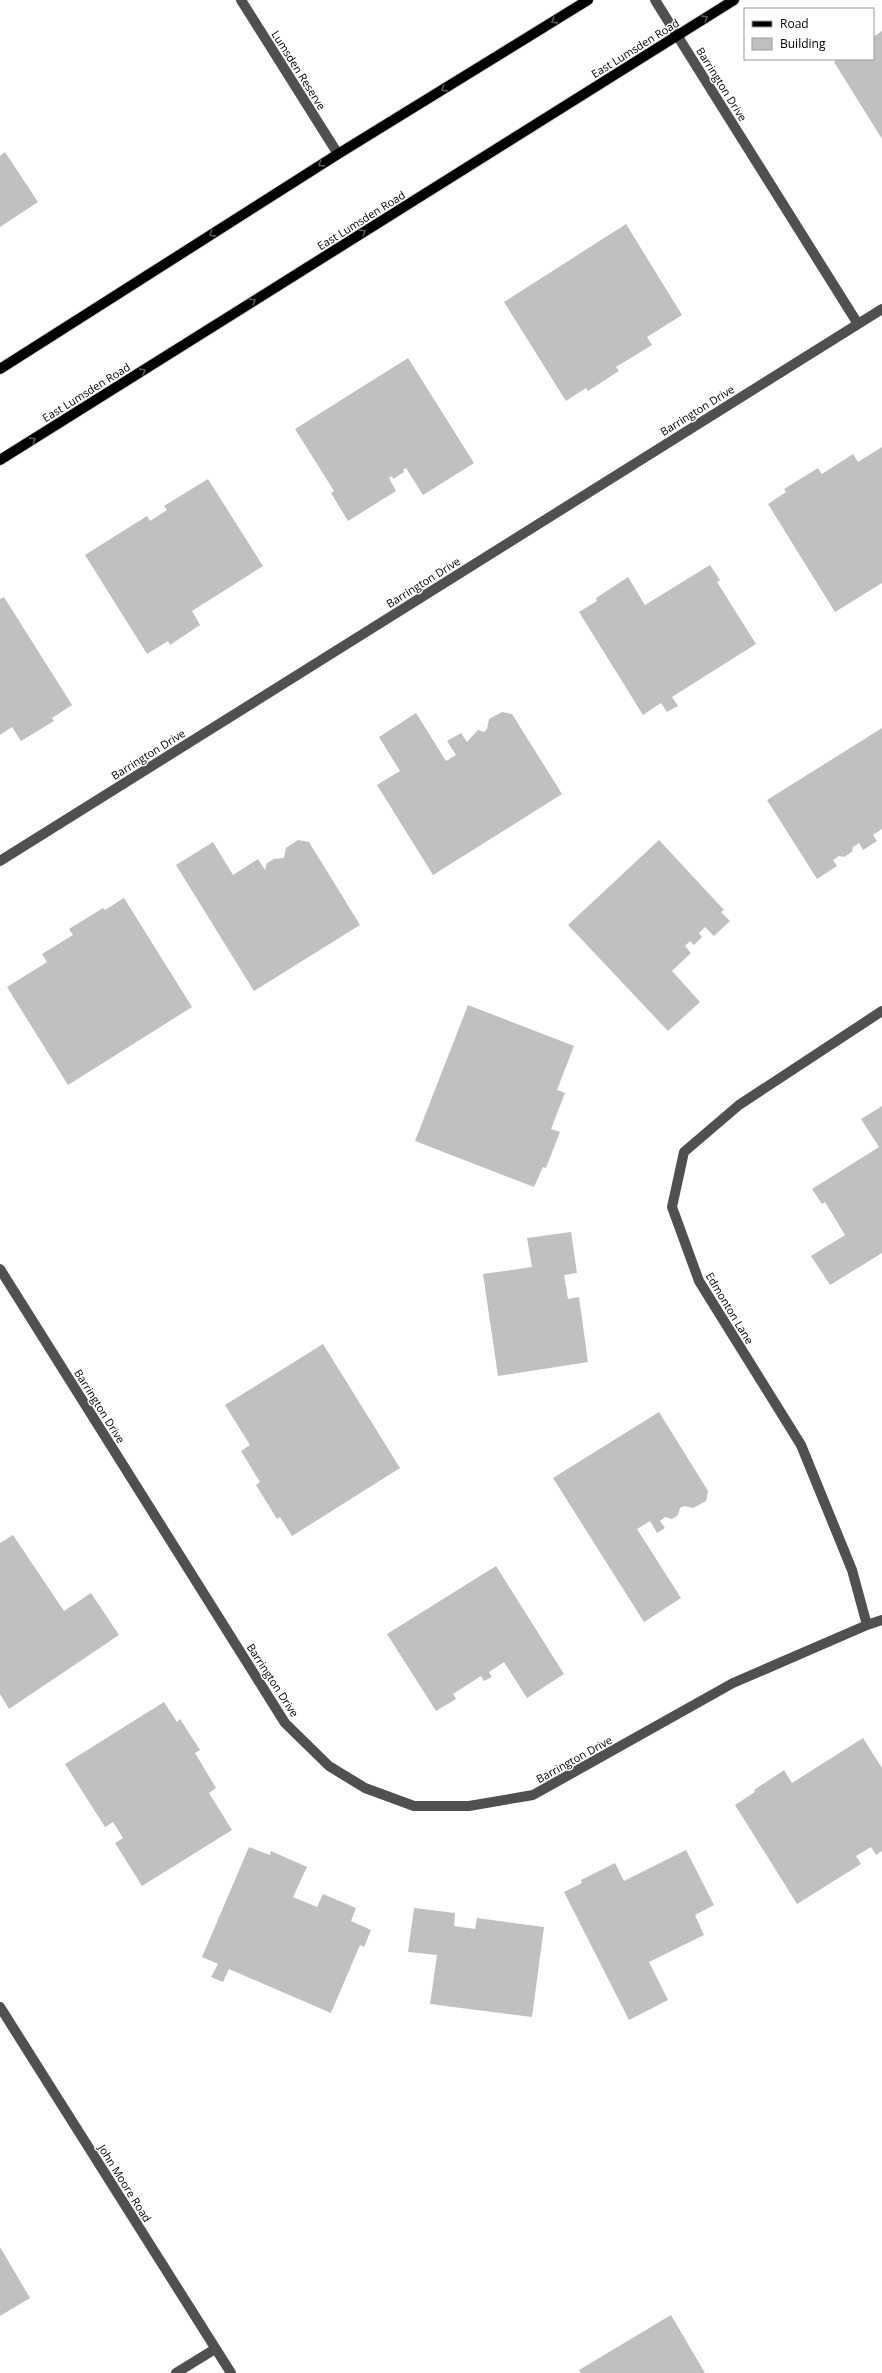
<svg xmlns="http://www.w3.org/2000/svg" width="882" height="2373" font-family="'Open Sans',sans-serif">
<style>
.building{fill:#c0c0c0}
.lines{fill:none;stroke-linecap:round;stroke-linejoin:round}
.major-casing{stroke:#dbdbdb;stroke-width:12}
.minor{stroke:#505050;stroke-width:10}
.major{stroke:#000;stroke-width:10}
.oneway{stroke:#595959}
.labels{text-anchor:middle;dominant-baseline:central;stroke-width:3;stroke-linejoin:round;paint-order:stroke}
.street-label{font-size:11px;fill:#000;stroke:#fff}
</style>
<rect width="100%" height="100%" fill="#fff"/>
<path class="building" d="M882 31V139L834 62 838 59H873V37Z
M5 152 38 202 0 227V156Z
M626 224 682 315 647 337 652 345 616 367 619 371 588 391 586 388 566 401 504 302Z
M408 358 474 463 423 495 406 468 403 470 404 472 393 479 392 476 389 478 396 491 348 521 331 493 334 491 295 429Z
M882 447V583L835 612 768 504 786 492 784 489 818 468 822 474 853 454 858 462Z
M208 479 263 566 192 611 200 625 170 645 168 641 147 654 85 555 147 516 150 521 167 510 164 506Z
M710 565 720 580 717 582 756 644 672 697 678 706 667 712 661 703 643 715 579 612 597 601 596 598 628 577 645 605Z
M4 597 72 705 52 718 54 721 21 741 12 727 0 735V599Z
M502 712 512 714 562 794 433 875 377 785 400 771 379 737 416 713 446 761 456 755 447 741 461 733 467 742 478 730 484 732 487 729 489 719Z
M882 728V829L873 835 877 841 863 850 859 843 853 847 852 852 844 857 839 856 833 860 837 866 817 879 767 800Z
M298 840 309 842 360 925 254 991 176 865 213 842 233 875 258 859 265 870 267 863 274 859 284 858 286 848Z
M659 840 724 910 721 912 730 921 714 936 705 927 699 933 702 937 694 945 690 941 685 946 691 953 672 971 700 1002 668 1031 568 925Z
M124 898 192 1007 68 1085 7 987 47 962 42 954 73 935 69 929 103 908 105 910Z
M468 1005 574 1046 557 1090 565 1093 551 1129 560 1132 546 1168 543 1167 534 1187 415 1141Z
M882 1106V1253L830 1285 811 1256 845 1235 825 1202 822 1204 812 1189 879 1147 861 1119Z
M571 1232 577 1273 564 1275 568 1299 579 1297 588 1362 498 1376 483 1274 532 1267 527 1238Z
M323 1344 400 1468 292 1536 280 1517 277 1519 256 1485 260 1482 241 1451 250 1445 225 1405Z
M659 1412 708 1491 706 1501 693 1508 684 1506 680 1508 678 1515 672 1519 665 1517 660 1521 665 1528 657 1533 650 1521 637 1529 681 1598 644 1622 553 1478Z
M13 1535 64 1611 91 1593 119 1635 9 1709 0 1694V1543Z
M496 1566 564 1674 527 1698 504 1662 489 1672 492 1677 484 1681 481 1676 453 1694 456 1699 436 1711 387 1634Z
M164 1702 177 1722 180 1719 200 1750 195 1753 216 1788 209 1793 232 1830 142 1886 115 1843 123 1838 113 1822 105 1827 65 1764Z
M863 1738 882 1768V1851L876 1855 871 1847 856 1856 861 1864 797 1904 735 1805 755 1792 754 1790 784 1770 792 1783Z
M249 1847 270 1855 271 1851 307 1867 293 1897 317 1907 323 1894 356 1908 351 1921 371 1930 364 1947 360 1945 331 2013 229 1969 223 1982 211 1977 218 1964 202 1957Z
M686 1850 714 1905 695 1915 704 1935 649 1962 668 2000 629 2020 564 1892 582 1883 581 1880 615 1863 624 1881Z
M414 1908 455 1913 454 1926 475 1929 477 1918 544 1927 532 2017 430 2004 437 1955 408 1952Z
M0 2247 30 2298 0 2316Z
M671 2315 705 2373H581L579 2370Z"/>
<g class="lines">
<g class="major-casing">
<path id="major" d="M0 369 338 154 588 0
M0 460 734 0"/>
</g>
<path class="minor" d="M241 0 338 154
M655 0 858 324
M0 861 882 309
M0 1269 285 1723 329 1766 365 1788 414 1806H469L533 1795 733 1683 867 1625 882 1620
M867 1625 852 1570 801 1445 699 1281 672 1207 684 1152 739 1105 882 1011
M0 2007 231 2373
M176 2373 215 2349"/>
<use href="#major" class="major"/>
</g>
<defs><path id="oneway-chevron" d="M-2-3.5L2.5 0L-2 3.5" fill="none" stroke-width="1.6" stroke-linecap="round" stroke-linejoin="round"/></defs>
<g class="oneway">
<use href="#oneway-chevron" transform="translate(705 18) rotate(-32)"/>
<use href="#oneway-chevron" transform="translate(554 21) rotate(148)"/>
<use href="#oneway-chevron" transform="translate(444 89) rotate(148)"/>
<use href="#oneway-chevron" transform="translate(321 164) rotate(147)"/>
<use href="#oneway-chevron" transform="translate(363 232) rotate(-32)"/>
<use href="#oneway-chevron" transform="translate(212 234) rotate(147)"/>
<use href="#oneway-chevron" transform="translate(253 301) rotate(-32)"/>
<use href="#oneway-chevron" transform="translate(143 371) rotate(-32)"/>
<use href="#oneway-chevron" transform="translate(33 440) rotate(-32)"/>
</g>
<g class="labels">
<g class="street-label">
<text transform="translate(635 48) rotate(-32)">East Lumsden Road</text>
<text transform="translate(299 70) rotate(58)">Lumsden Reserve</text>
<text transform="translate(722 84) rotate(58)">Barrington Drive</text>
<text transform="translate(361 220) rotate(-32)">East Lumsden Road</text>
<text transform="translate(86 392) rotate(-32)">East Lumsden Road</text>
<text transform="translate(697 410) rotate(-32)">Barrington Drive</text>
<text transform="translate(423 582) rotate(-32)">Barrington Drive</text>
<text transform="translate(148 754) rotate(-32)">Barrington Drive</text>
<text transform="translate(730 1308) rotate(59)">Edmonton Lane</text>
<text transform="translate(100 1406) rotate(58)">Barrington Drive</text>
<text transform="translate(273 1680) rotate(57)">Barrington Drive</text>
<text transform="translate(574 1759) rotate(-29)">Barrington Drive</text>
<text transform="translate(125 2183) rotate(58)">John Moore Road</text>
</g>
</g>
<rect x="744" y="8" width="130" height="52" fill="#ffffff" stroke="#999999"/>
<rect x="752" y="21" width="20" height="6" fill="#000000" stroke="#999999"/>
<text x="780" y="28" font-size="12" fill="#000000">Road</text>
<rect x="752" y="38" width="20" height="12" fill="#c0c0c0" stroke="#999999"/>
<text x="780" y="48" font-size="12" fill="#000000">Building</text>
</svg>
